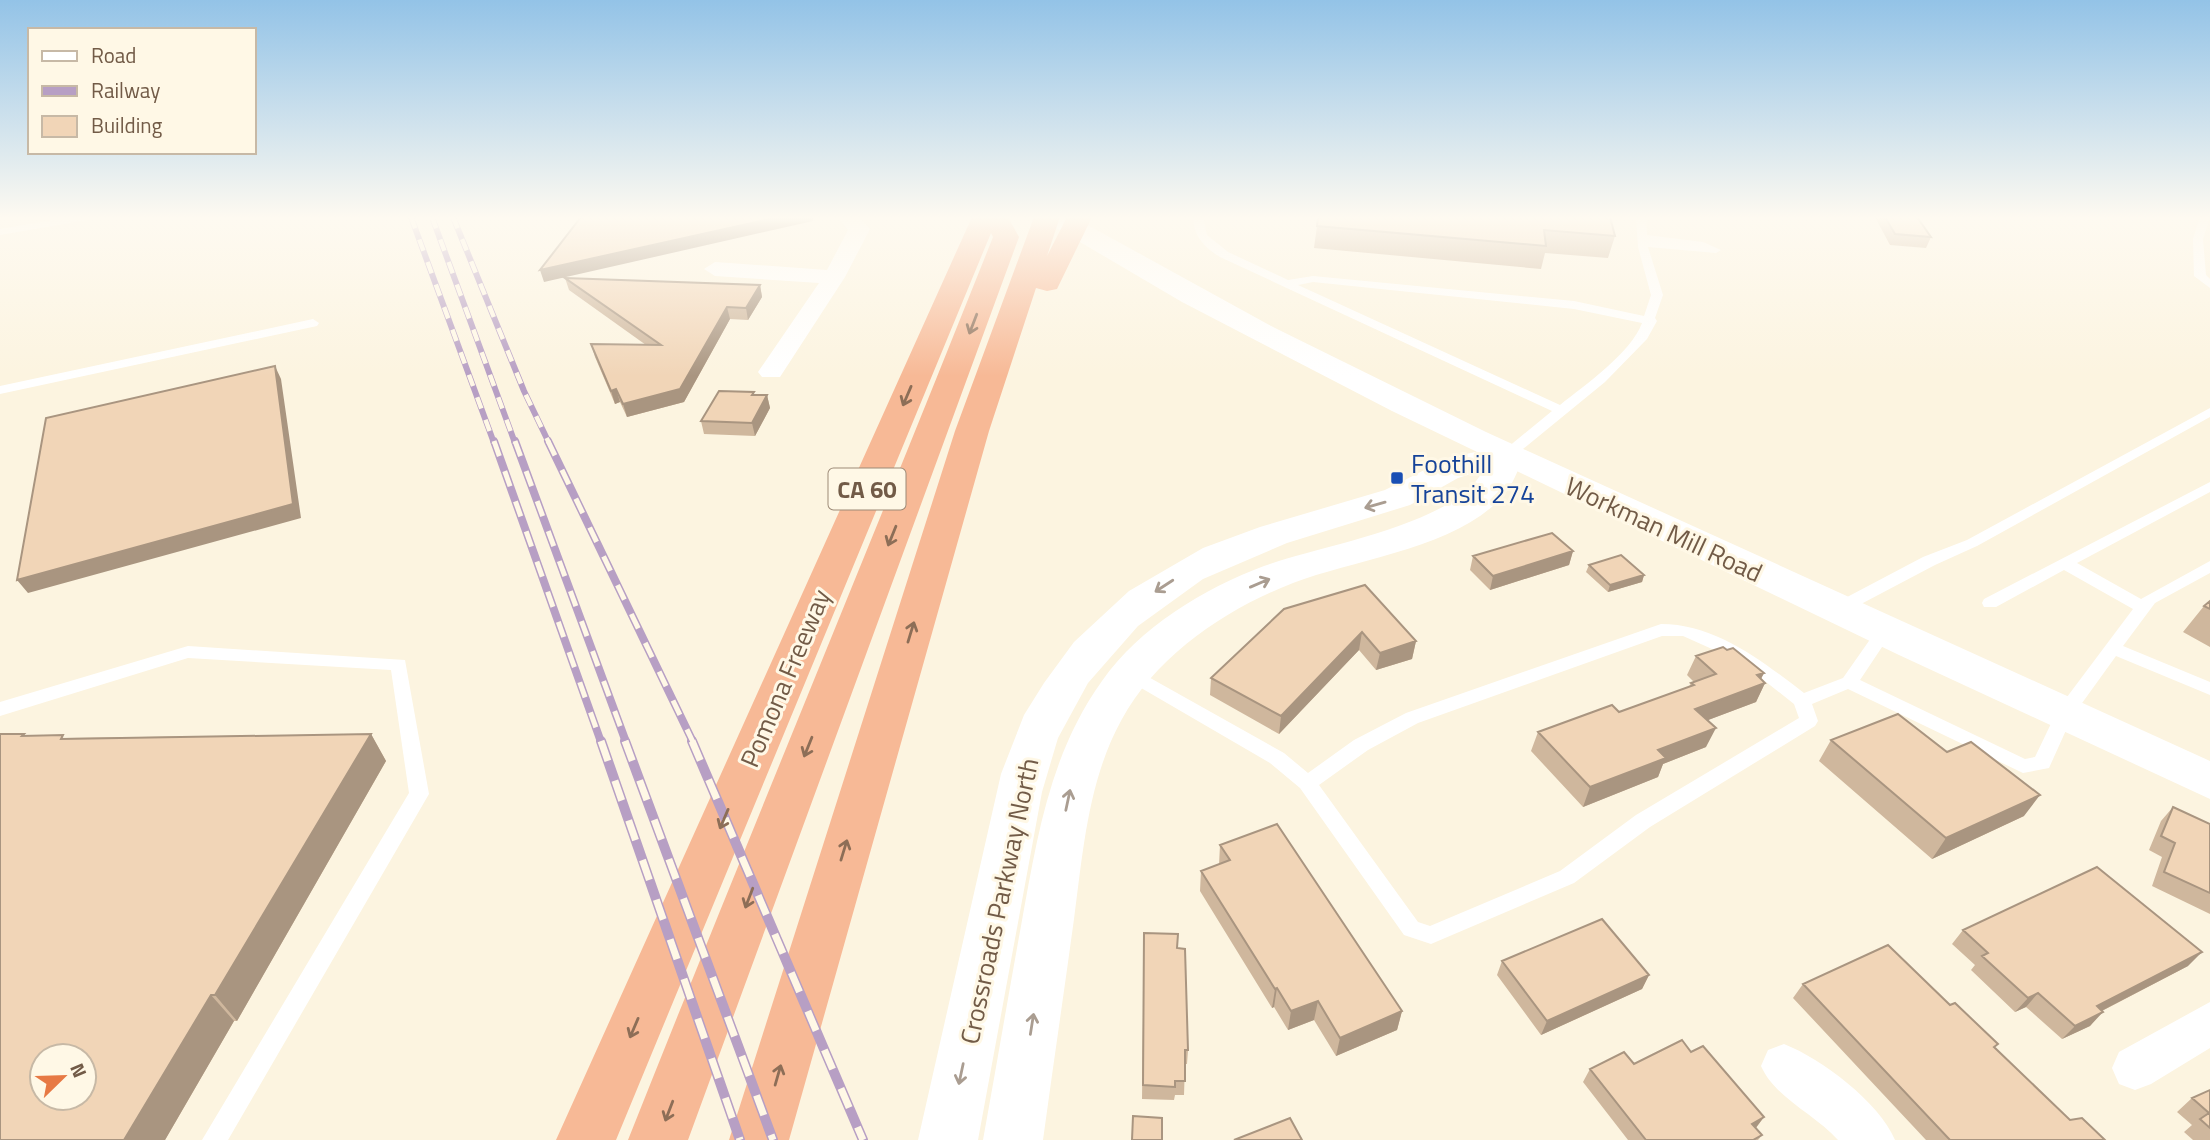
<svg xmlns="http://www.w3.org/2000/svg" width="2210" height="1140" font-family="'Titillium Web',sans-serif">
<style>
.lines{fill:none;stroke-linecap:round;stroke-linejoin:round}
.service{fill:#fff;fill-rule:evenodd}
.minor{fill:#fff;fill-rule:evenodd}
.tertiary{fill:#fff;fill-rule:evenodd}
.secondary{fill:#fff;fill-rule:evenodd}
.motorway{fill:#f7b996;fill-rule:evenodd}
.rail-far2-casing{stroke:#b79fc4;stroke-width:6}
.rail-far1-casing{stroke:#b79fc4;stroke-width:8}
.rail-casing{stroke:#b79fc4;stroke-width:10}
.rail-far2{stroke:#fff8e6;stroke-width:4.5;stroke-dasharray:12;stroke-linecap:butt}
.rail-far1{stroke:#fff8e6;stroke-width:5;stroke-dasharray:16;stroke-linecap:butt}
.rail{stroke:#fff8e6;stroke-width:7;stroke-dasharray:21;stroke-linecap:butt}
.wall{fill:#cfb79d}
.shaded-wall{fill:#a99580}
.building{fill:#f1d5b7;stroke:#a99580;stroke-width:2;fill-rule:evenodd}
.oneway{stroke:#8d6e57}
.oneway2{stroke:#aa9d91}
.transit-dot{fill:#1a4fb4;stroke:#fff8e6;stroke-width:2.5}
.labels{text-anchor:middle;dominant-baseline:central;stroke-width:6;stroke-linejoin:round;paint-order:stroke}
.shield{fill:#fff8e6;stroke:#9c8a77;stroke-width:2}
.shield-label{font-size:24px;font-weight:bold;fill:#725b47}
.transit-label{font-size:26px;fill:#164399;stroke:#fff8e6;text-anchor:start}
.street-label{font-size:26px;fill:#725b47;stroke:#fff8e6}
</style>
<rect width="100%" height="100%" fill="#fcf4e0"/>
<g class="lines">
<path class="service" d="M71 217H92L87 220 0 235V229Z
M1193 217H1203L1207 235 1228 252 1288 280 1313 276 1574 301 1644 316 1651 295 1638 247 1636 217H1646L1647 235 1703 242 1721 250 1716 253 1648 247 1663 295 1655 318 1657 321 1647 339 1605 382 1512 458H1502L1500 455 1502 452 1552 411 1220 257C1204 247 1194 237 1193 217ZM1313 282 1574 309 1642 323C1631 353 1585 385 1560 405L1298 285Z
M2200 217H2210L2203 239 2206 275 2210 279V288L2194 276 2193 239Z
M313 319 319 323 317 326 0 394V386Z
M2210 408V417L1977 546 1935 565 1844 613 1838 614 1830 609 1832 605 1923 557 1967 540Z
M2210 482V492L2077 563 2141 599 2210 561V573L2155 603 2123 646 2210 682V695L2116 656 2072 717 2049 768 2023 773 1848 689 1812 704 1818 721 1815 726 1650 827 1574 883 1431 944 1404 935 1300 788 1270 763 1124 678 1121 674 1124 670H1136L1284 753 1308 773 1354 740 1406 713 1661 624C1716 624 1762 661 1804 693L1843 678 1878 628 1884 626 1892 632 1860 680 2025 759 2035 757 2058 709 2133 609 2064 570 1996 607H1984L1982 603 1984 599ZM1662 636H1683L1741 662 1794 704 1799 718 1636 815 1560 871 1430 926 1418 922 1319 785 1368 750 1418 723Z
M188 646 405 660 429 794 228 1140H202L409 793 391 670 188 658 0 716V702Z"/>
<path class="minor" d="M838 217H859L870 229 845 277 780 377H762L758 372 819 283 715 276 704 269 715 262 827 270 848 230Z
M2210 1002V1048L2151 1084 2135 1090 2119 1084 2112 1068 2119 1052Z
M1784 1044C1822 1059 1879 1102 1895 1140H1838C1815 1114 1775 1098 1761 1066L1768 1050Z"/>
<path class="tertiary" d="M1507 445 1519 448 1524 455C1518 470 1513 485 1502 497 1456 548 1356 559 1293 583 1226 609 1157 655 1122 719 1088 780 1083 852 1074 919 1064 993 1053 1066 1043 1140H983C996 1069 1008 997 1021 926 1037 839 1049 755 1102 681 1140 627 1203 589 1264 566 1318 546 1459 524 1483 470L1458 478 1410 505 1287 543 1203 579 1138 626 1088 683 1058 738 1042 792 978 1140H918L1001 774 1024 715 1044 683 1074 642 1129 591 1203 548 1260 527 1385 490 1448 458Z"/>
<path class="secondary" d="M1042 217H1073L1273 327 1486 432 2210 761V799L1899 655 1392 411 1182 302 1046 222Z"/>
<path class="motorway" d="M972 217H1008L1019 237 688 1140H628C748 838 873 539 993 237L991 233 616 1140H556Z
M1034 217H1060L1047 256 1067 217H1092L1057 289 1047 291 1036 288 989 431 789 1140H729L955 431Z"/>
<g class="rail-far2-casing">
<path id="rail-far2" d="M411 217 494 443
M432 217 515 443
M453 217 524 391 549 443"/>
</g>
<g class="rail-far1-casing">
<path id="rail-far1" d="M494 441 601 742
M515 441 626 742
M548 441 693 742"/>
</g>
<g class="rail-casing">
<path id="rail" d="M601 741 740 1140
M625 741 773 1140
M692 741 863 1140"/>
</g>
<use href="#rail-far2" class="rail-far2"/>
<use href="#rail-far1" class="rail-far1"/>
<use href="#rail" class="rail"/>
</g>
<path class="wall" d="M1610 217 1615 236 1608 258 1545 253 1541 269 1314 248 1317 226Z
M1877 217H1917L1931 237 1926 248 1890 245 1876 219Z
M565 278 760 285 762 297 748 320 730 319 684 402 627 417 620 402 615 404 595 357 591 344 646 345 569 290Z
M767 395 770 408 755 436 704 434 701 421Z
M1573 551 1569 565 1490 590 1470 570 1473 556Z
M1589 565 1644 575 1642 582 1608 592 1586 572Z
M2210 601V647L2183 632 2204 606Z
M1284 609 1416 641 1412 659 1376 670 1359 650 1279 734 1210 695 1211 678Z
M1727 650 1764 673 1761 679 1765 683 1756 702 1708 720 1706 747 1663 764 1658 777 1583 807 1531 751 1538 732 1619 712 1689 687 1691 683 1694 682 1687 675 1696 656Z
M371 734 386 761 237 1021H234L165 1140 26 736 65 738Z
M1831 740 2024 816 1932 859 1819 761Z
M2173 807 2210 824V914L2152 886 2162 857 2149 850 2161 821Z
M1220 845 1402 1011 1397 1030 1336 1056 1314 1020 1288 1030 1274 1007 1272 1008 1200 891 1201 871 1219 865Z
M1963 930 2188 966 2102 1011 2090 1026 2062 1039 2026 1007 2015 1012 1971 970 1975 965 1952 944Z
M1144 933 1177 948 1188 1050 1187 1064H1185L1184 1095H1175L1174 1100 1142 1099Z
M1502 961 1649 975 1642 989 1541 1035 1497 975Z
M1803 984 1995 1048 2070 1120 2105 1140H1926L1793 998Z
M1691 1052 1764 1117 1756 1128 1762 1135 1758 1140H1628L1583 1082 1590 1069 1634 1064Z
M2210 1090V1140H2193L2184 1132 2192 1125 2177 1112 2192 1098Z"/>
<path class="shaded-wall" d="M779 217H812L813 221 544 282 540 270Z
M760 285 762 297 748 320 746 308Z
M727 307 730 319 684 402 627 417 623 404Z
M275 366 281 379 301 518 28 593 17 580Z
M616 389 620 402 615 404 611 391Z
M767 395 770 408 755 436 752 423Z
M1573 551 1569 565 1490 590 1493 576Z
M1644 575 1642 582 1608 592 1610 585Z
M1362 632 1359 650 1279 734 1281 716Z
M1416 641 1412 659 1376 670 1380 653Z
M1764 673 1757 686 1765 683 1756 702 1687 728 1695 709 1757 675Z
M1716 728 1706 747 1663 764 1658 777 1583 807 1590 787 1658 750Z
M371 734 386 761 237 1021 215 995Z
M2040 795 2024 816 1932 859 1946 838Z
M2202 952 2188 966 2084 1020 2097 1006Z
M1649 975 1642 989 1541 1035 1547 1021Z
M1277 988 1274 1007 1272 1008 1275 989Z
M2038 993 2026 1007 2015 1012 2028 998Z
M211 995 234 1021 165 1140H124Z
M1318 1001 1314 1020 1288 1030 1291 1011Z
M1402 1011 1397 1030 1336 1056 1340 1038Z
M2103 1012 2090 1026 2062 1039 2075 1026Z
M1764 1117 1754 1130 1752 1124Z"/>
<path class="building" d="M581 217H779L540 270Z
M1318 217H1610L1615 236 1544 230 1546 246 1317 226Z
M1885 217H1917L1931 237 1895 234Z
M565 278 760 285 746 308 727 307 680 389 623 404 616 389 611 391 591 344 661 345Z
M275 366 293 504 17 580 46 418Z
M719 391 754 392 752 395H767L752 423 701 421Z
M1552 533 1573 551 1493 576 1473 556Z
M1621 555 1644 575 1610 585 1589 565Z
M1365 585 1416 641 1380 653 1362 632 1281 716 1211 678 1284 609Z
M2210 601V609L2204 606Z
M1723 647 1727 650 1733 648 1764 673 1757 675 1765 683 1695 709 1716 728 1658 750 1666 758 1590 787 1538 732 1612 705 1619 712 1694 685 1691 683 1716 674 1696 656Z
M1898 714 1947 752 1971 742 2040 795 1946 838 1831 740Z
M0 734H24L22 736 63 735 61 739 371 734 215 995H211L124 1140H0ZM42 1056H84V1098H42Z
M2173 807 2210 824V893L2164 872 2175 843 2161 836Z
M1277 824 1402 1011 1340 1038 1318 1001 1291 1011 1277 988 1275 989 1201 871 1230 860 1220 845Z
M2097 867 2202 952 2097 1006 2103 1012 2075 1026 2038 993 2028 998 1982 956 1988 953 1963 930Z
M1602 919 1649 975 1547 1021 1502 961Z
M1144 933 1178 934 1177 948 1185 949 1188 1050H1185V1081H1175V1087L1143 1085Z
M1888 945 1950 1005 1955 1003 1998 1044 1994 1047 2070 1120 2082 1118 2105 1140H1950L1803 984Z
M1682 1040 1691 1052 1703 1046 1764 1117 1752 1124 1762 1135 1753 1140H1646L1590 1069 1624 1052 1634 1064Z
M2210 1090V1128L2200 1119 2209 1113 2192 1098Z
M1133 1116 1162 1118V1140H1132Z
M1290 1118 1302 1140H1234Z"/>
<defs><path id="oneway-shaft" d="M-6 0H5M1.5-3L5.5 0L1.5 3" fill="none" stroke-width="1.6" stroke-linecap="round" stroke-linejoin="round" transform="scale(1.75)"/></defs>
<g class="oneway">
<use href="#oneway-shaft" transform="translate(973 324) rotate(111)"/>
<use href="#oneway-shaft" transform="translate(907 396) rotate(113)"/>
<use href="#oneway-shaft" transform="translate(892 536) rotate(112)"/>
<use href="#oneway-shaft" transform="translate(911 632) rotate(-73)"/>
<use href="#oneway-shaft" transform="translate(808 747) rotate(112)"/>
<use href="#oneway-shaft" transform="translate(724 819) rotate(113)"/>
<use href="#oneway-shaft" transform="translate(844 850) rotate(-73)"/>
<use href="#oneway-shaft" transform="translate(749 898) rotate(111)"/>
<use href="#oneway-shaft" transform="translate(634 1028) rotate(113)"/>
<use href="#oneway-shaft" transform="translate(778 1075) rotate(-74)"/>
<use href="#oneway-shaft" transform="translate(669 1111) rotate(111)"/>
</g>
<g class="oneway2">
<use href="#oneway-shaft" transform="translate(1375 505) rotate(164)"/>
<use href="#oneway-shaft" transform="translate(1260 583) rotate(-23)"/>
<use href="#oneway-shaft" transform="translate(1164 586) rotate(147)"/>
<use href="#oneway-shaft" transform="translate(1068 800) rotate(-78)"/>
<use href="#oneway-shaft" transform="translate(1032 1024) rotate(-81)"/>
<use href="#oneway-shaft" transform="translate(961 1074) rotate(102)"/>
</g>
<linearGradient id="sky" x2="0" y2="1"><stop stop-color="#93c3e7"/><stop offset="0.58" stop-color="#fefaf1"/><stop offset="1" stop-color="#fefaf1" stop-opacity="0"/></linearGradient>
<rect width="2210" height="376" fill="url(#sky)"/>
<rect class="transit-dot" x="1390" y="471" width="14" height="14" rx="3.5"/>
<g class="labels">
<rect class="shield" x="828.5" y="468.5" width="77" height="41" rx="5"/>
<g class="shield-label">
<text x="867" y="489">CA 60</text>
</g>
<g class="transit-label">
<text x="1411" y="463">Foothill<tspan x="1411" dy="30">Transit 274</tspan></text>
</g>
<g class="street-label">
<text transform="translate(1664 529) rotate(25)">Workman Mill Road</text>
<text transform="translate(785 678) rotate(-67)">Pomona Freeway</text>
<text transform="translate(999 901) rotate(-78)">Crossroads Parkway North</text>
</g>
</g>
<rect x="28" y="28" width="228" height="126" fill="#fff8e6" stroke="#c7b9a6" stroke-width="2"/>
<rect x="42" y="51" width="35" height="10" fill="#ffffff" stroke="#c7b9a6" stroke-width="2"/>
<text x="91" y="63" font-size="21" fill="#725b47">Road</text>
<rect x="42" y="86" width="35" height="10" fill="#b79fc4" stroke="#c7b9a6" stroke-width="2"/>
<text x="91" y="98" font-size="21" fill="#725b47">Railway</text>
<rect x="42" y="116" width="35" height="21" fill="#f1d5b7" stroke="#c7b9a6" stroke-width="2"/>
<text x="91" y="133" font-size="21" fill="#725b47">Building</text>
<g transform="translate(63 1077) rotate(67)"><circle r="33" fill="#fff8e6" stroke="#c7b9a6" stroke-width="2"/>
<path d="M0-5L12 26L0 18L-12 26Z" fill="#e77944"/>
<text y="-10" font-size="19" font-weight="bold" text-anchor="middle" fill="#725b47">N</text>
</g>
</svg>
